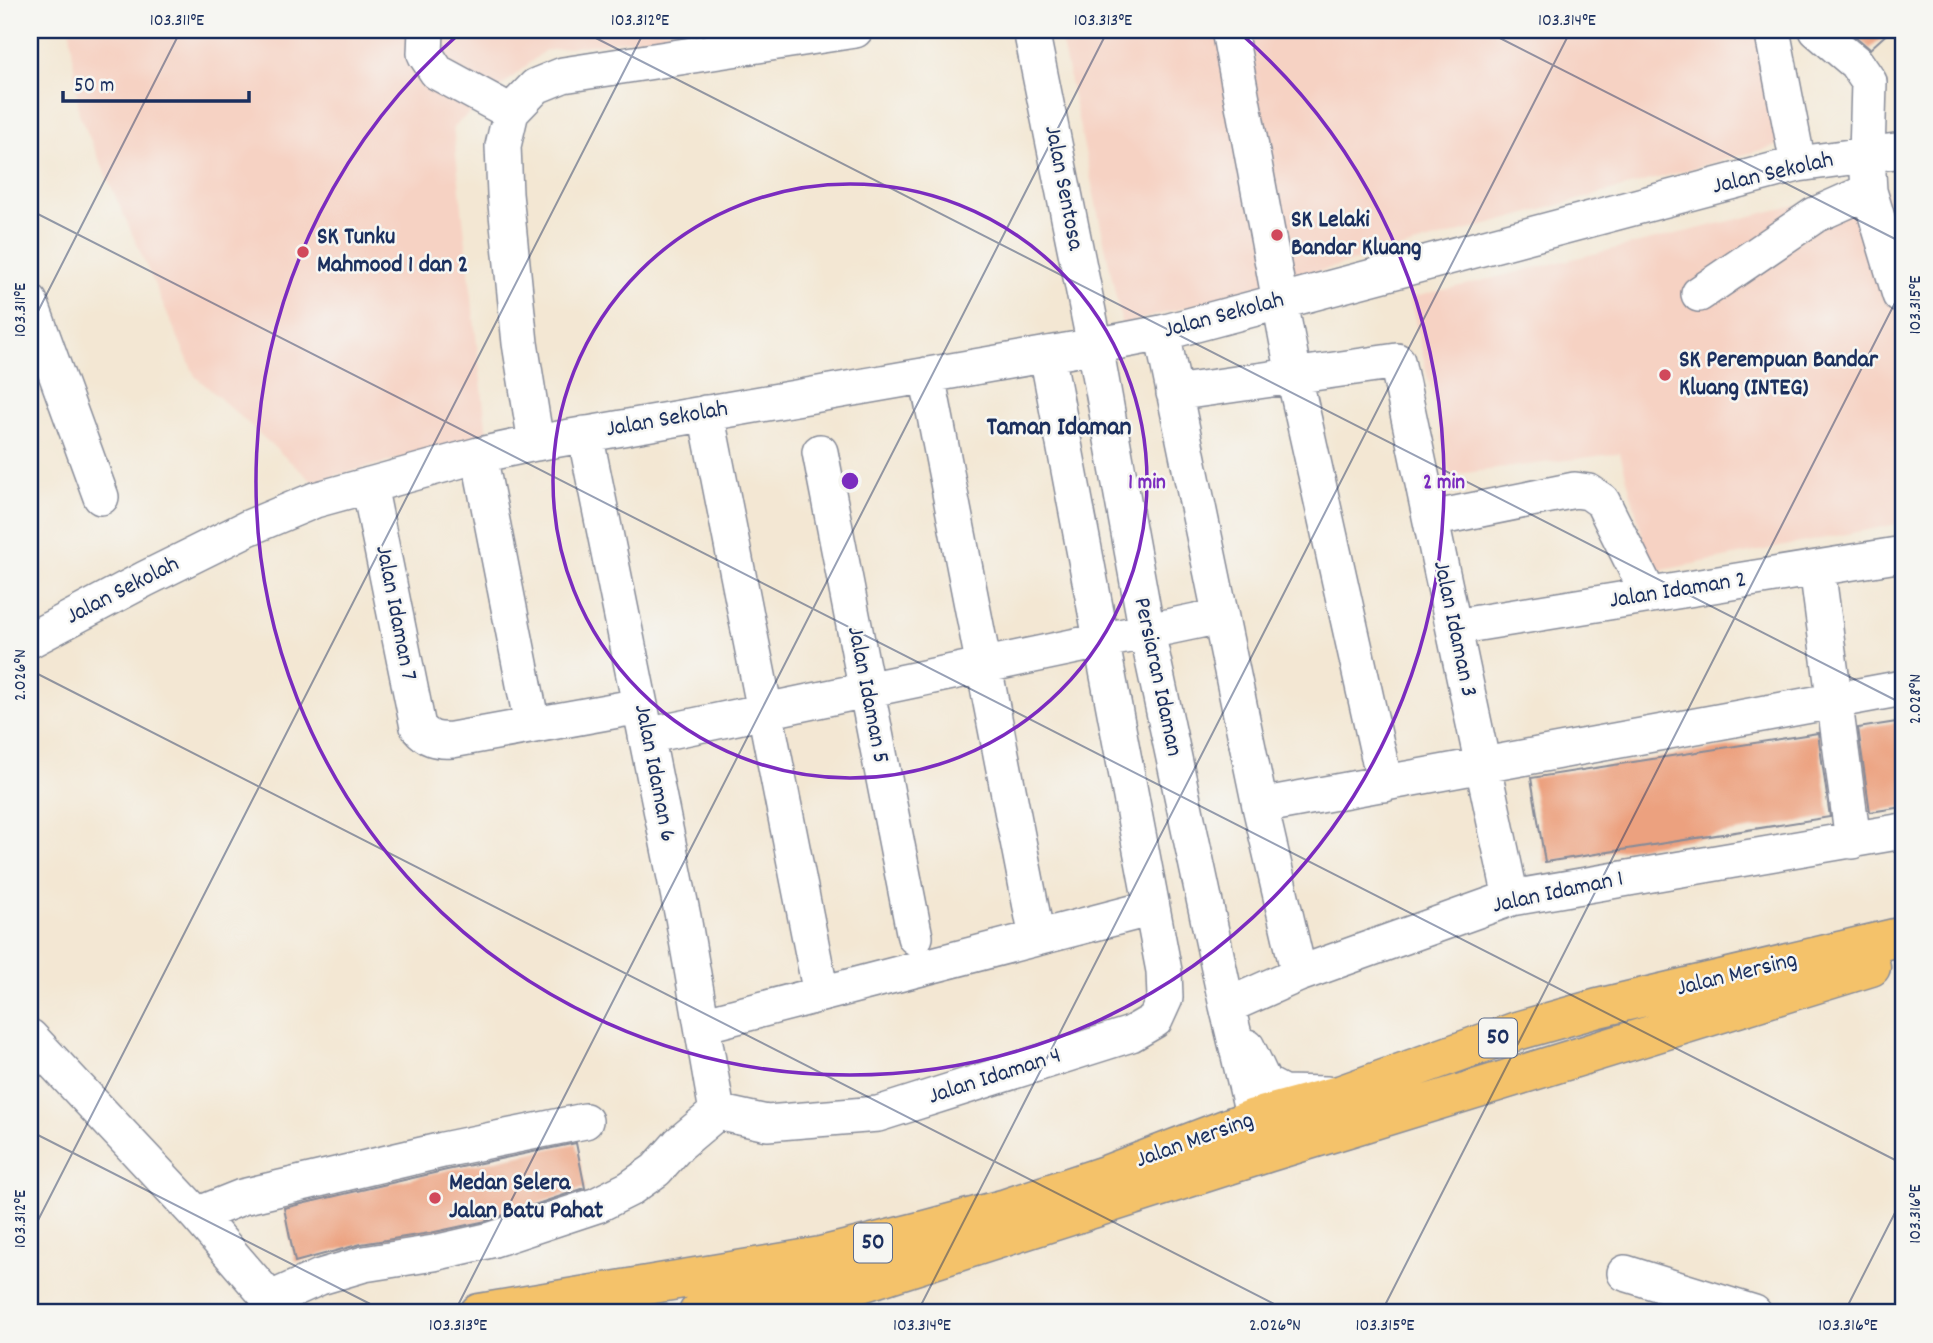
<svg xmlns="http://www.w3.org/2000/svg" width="1933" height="1343" font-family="Dekko,sans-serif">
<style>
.built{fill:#f6d2c3}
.building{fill:#eca17f}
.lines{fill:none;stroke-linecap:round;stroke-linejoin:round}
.minor-casing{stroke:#878b98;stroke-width:38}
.highway-casing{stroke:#878b98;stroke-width:41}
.minor{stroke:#fff;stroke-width:35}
.highway{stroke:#f4c26a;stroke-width:38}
.ticks{fill:none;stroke:#1b2f5e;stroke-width:2;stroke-opacity:0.45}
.ring{fill:none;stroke:#7b2cbf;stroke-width:3.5}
.poi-dot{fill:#d1495b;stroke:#f6f6f2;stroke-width:2.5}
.labels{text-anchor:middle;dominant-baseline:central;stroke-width:5;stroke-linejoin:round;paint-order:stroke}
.shield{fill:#f6f6f2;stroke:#5d6b8a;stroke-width:2}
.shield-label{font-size:23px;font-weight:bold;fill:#1b2f5e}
.street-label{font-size:24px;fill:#1b2f5e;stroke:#f6f6f2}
.poi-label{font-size:24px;font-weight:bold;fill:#1b2f5e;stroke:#f6f6f2;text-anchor:start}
.neighbourhood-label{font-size:26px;font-weight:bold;fill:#1b2f5e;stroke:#f6f6f2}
.centre{fill:#7b2cbf;stroke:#f6f6f2;stroke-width:3.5}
.ring-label{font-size:21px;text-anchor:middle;font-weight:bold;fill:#7b2cbf;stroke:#f6f6f2;stroke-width:5;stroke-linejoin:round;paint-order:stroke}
.neatline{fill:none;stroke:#1b2f5e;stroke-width:2.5}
.ticks-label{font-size:18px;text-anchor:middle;fill:#1b2f5e}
</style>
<rect width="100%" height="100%" fill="#f6f6f2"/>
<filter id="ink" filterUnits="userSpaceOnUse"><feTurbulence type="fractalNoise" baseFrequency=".0143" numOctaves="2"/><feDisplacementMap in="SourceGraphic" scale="14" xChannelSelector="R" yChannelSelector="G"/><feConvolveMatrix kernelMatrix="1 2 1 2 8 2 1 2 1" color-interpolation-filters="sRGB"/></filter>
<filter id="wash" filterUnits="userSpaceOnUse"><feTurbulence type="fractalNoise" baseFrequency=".00686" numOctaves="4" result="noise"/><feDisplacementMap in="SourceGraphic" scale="28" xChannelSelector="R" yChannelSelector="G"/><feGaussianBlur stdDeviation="1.57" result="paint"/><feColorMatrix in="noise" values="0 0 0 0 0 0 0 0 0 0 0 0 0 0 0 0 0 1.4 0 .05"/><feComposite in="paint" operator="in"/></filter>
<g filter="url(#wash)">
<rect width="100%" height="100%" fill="#f3e7d3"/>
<path class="built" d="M70 30H709L544 51 453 127 487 435 313 482 195 376 79 114Z
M1059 30H1758L1779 145 1122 325Z
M1884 184 1903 258V523L1652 572 1620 453 1450 475 1410 298Z"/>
<g id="blocks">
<path class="building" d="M1848 30H1891L1870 49Z
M1903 721V807L1870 812 1858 728Z
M1818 733 1830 817 1545 862 1531 778Z
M576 1143 585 1188 486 1221 430 1233 361 1244 295 1262 284 1208 447 1170Z"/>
</g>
</g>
<g filter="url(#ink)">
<use href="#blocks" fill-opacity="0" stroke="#878b98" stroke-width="2"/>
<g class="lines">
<g class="minor-casing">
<path id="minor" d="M426 30 425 54 437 72 511 112
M1031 30 1095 346 1147 632 1227 1006 1254 1118
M1229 30 1294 376 1385 784
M1772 30 1798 164
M1869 191 1900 295
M1699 294 1815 215 1869 191 1867 155 1869 82 1856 63 1817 30
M30 302 101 497
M1162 333 1260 806 1299 974
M927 375 1037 938
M1174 393 1397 361 1511 898
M706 413 821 994
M585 434 683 917 717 1112
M536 443 520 343 505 194 503 146 511 112 536 86 563 75 855 30
M820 452 915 937
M479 455 532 725
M369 485 418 727C428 739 436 741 452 740L640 706
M1431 519 1575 490 1589 492 1602 501 1649 595
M1817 568 1853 841
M1454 627 1903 554
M30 640 145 579 248 528 315 500 479 455 536 443 1095 346 1162 333 1798 164 1903 150
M646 736 1220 616
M1260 806 1903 688
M1227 1006 1299 974 1511 898 1903 831
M702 1025 1152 908
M30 1037 197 1215 282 1313
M1247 1047 1264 1083 1283 1093 1327 1094
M717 1112 767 1123 878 1114 1131 1034 1155 1020 1165 998 1164 971 1047 354
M197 1215 242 1197 272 1190 443 1150 585 1121
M1625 1273 1754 1313
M271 1299 320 1277 364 1264 434 1253 491 1240 597 1205 629 1189 656 1170 679 1144 717 1112"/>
</g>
<g class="highway-casing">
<path id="highway" d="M479 1313 821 1256 921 1231 1006 1208 1108 1174 1254 1118 1342 1094 1517 1031 1598 1008 1903 936
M698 1313 846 1288 1267 1153 1871 967"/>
</g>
<use href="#minor" class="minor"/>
<use href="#highway" class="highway"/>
</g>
</g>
<path class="ticks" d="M580 30 1903 704M1484 30 1903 243M30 210 1903 1164M30 327 181 30M30 670 1292 1313M30 1131 388 1313M30 1236 645 30M454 1313 1108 30M917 1313 1571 30M1381 1313 1903 287M1844 1313 1903 1197"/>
<g class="ring">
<circle cx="850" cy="481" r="297"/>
<path d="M1240 33A594 594 0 1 1 460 33"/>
</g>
<g class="poi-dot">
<circle cx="1277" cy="235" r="7"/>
<circle cx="303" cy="252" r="7"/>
<circle cx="1665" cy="375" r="7"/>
<circle cx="435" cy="1198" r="7"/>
</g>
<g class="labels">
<g class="shield">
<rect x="1479" y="1018.5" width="38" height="39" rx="5"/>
<rect x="854" y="1223.5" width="38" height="39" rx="5"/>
</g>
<g class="shield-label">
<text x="1498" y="1038">50</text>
<text x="873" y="1243">50</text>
</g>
<g class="street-label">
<text transform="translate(1773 174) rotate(-13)">Jalan Sekolah</text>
<text transform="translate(1063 188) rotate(79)">Jalan Sentosa</text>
<text transform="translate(1224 316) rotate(-15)">Jalan Sekolah</text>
<text transform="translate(667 420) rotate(-10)">Jalan Sekolah</text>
<text transform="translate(123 591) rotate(-27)">Jalan Sekolah</text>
<text transform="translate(1678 591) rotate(-9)">Jalan Idaman 2</text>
<text transform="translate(395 613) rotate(79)">Jalan Idaman 7</text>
<text transform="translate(1454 629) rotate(78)">Jalan Idaman 3</text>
<text transform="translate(1157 677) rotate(78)">Persiaran Idaman</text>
<text transform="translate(867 695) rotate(79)">Jalan Idaman 5</text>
<text transform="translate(654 773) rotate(79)">Jalan Idaman 6</text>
<text transform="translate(1558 893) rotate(-12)">Jalan Idaman 1</text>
<text transform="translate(1737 975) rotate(-14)">Jalan Mersing</text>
<text transform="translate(995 1077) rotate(-18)">Jalan Idaman 4</text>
<text transform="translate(1195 1141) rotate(-20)">Jalan Mersing</text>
</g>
<g class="poi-label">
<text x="1291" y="221">SK Lelaki<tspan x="1291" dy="28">Bandar Kluang</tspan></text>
<text x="317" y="238">SK Tunku<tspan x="317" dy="28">Mahmood 1 dan 2</tspan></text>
<text x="1679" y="361">SK Perempuan Bandar<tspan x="1679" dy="28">Kluang (INTEG)</tspan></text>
<text x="449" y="1184">Medan Selera<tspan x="449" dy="28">Jalan Batu Pahat</tspan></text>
</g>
<g class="neighbourhood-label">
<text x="1059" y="428">Taman Idaman</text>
</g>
</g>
<circle cx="850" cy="481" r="10" class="centre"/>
<g class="ring-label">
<text x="1147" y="488">1 min</text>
<text x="1444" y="488">2 min</text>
</g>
<rect width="1933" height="1343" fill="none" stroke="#f6f6f2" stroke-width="77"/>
<path d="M63 91v10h186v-10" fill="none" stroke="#1b2f5e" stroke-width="3.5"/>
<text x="74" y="91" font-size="21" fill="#1b2f5e" stroke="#f6f6f2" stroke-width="5" paint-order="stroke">50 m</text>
<rect x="38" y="38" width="1857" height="1266" class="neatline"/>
<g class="ticks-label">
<text x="177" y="25">103.311°E</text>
<text x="640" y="25">103.312°E</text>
<text x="1103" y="25">103.313°E</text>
<text x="1567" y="25">103.314°E</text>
<text transform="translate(1914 305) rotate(-90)" y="6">103.315°E</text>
<text transform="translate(19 310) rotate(-90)" y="6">103.311°E</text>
<text transform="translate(19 675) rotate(-90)" y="6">2.026°N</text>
<text transform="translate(1914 699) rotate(-90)" y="6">2.028°N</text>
<text transform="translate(1914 1214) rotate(-90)" y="6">103.316°E</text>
<text transform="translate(19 1219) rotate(-90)" y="6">103.312°E</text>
<text x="458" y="1330">103.313°E</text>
<text x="922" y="1330">103.314°E</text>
<text x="1275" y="1330">2.026°N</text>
<text x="1385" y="1330">103.315°E</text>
<text x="1848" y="1330">103.316°E</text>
</g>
</svg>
